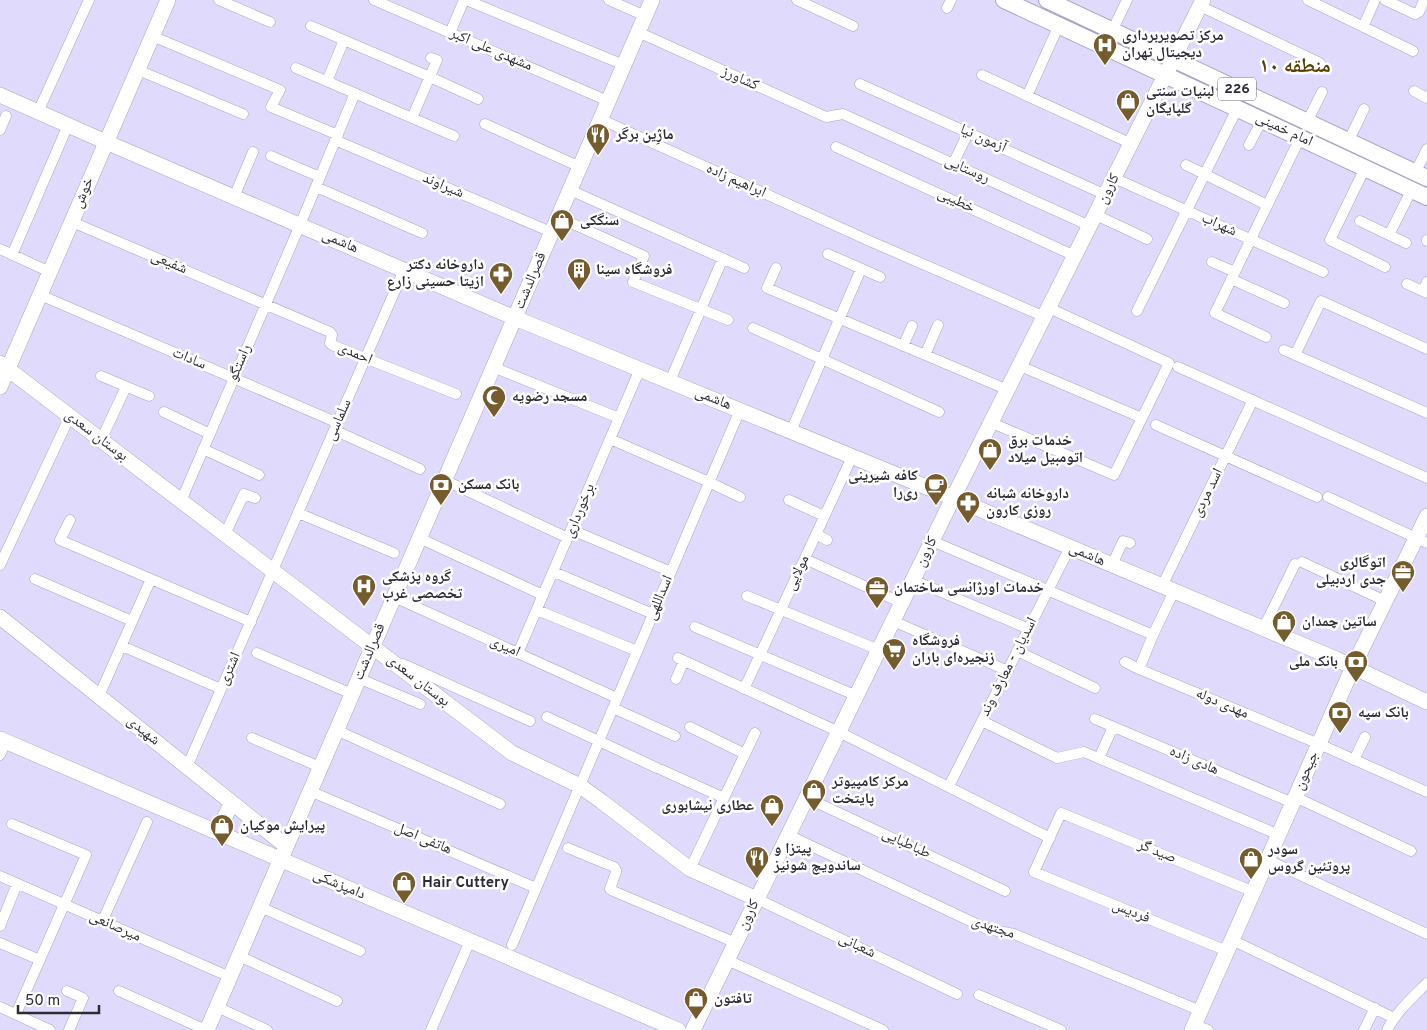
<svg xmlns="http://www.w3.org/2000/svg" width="1427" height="1030" font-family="Overpass,'Noto Naskh Arabic',sans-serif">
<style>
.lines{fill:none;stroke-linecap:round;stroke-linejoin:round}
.street-casing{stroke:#a9a4c5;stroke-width:11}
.secondary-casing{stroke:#a9a4c5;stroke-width:16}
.primary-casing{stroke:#a9a4c5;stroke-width:18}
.street{stroke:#fff;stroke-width:10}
.secondary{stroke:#fff;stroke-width:15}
.primary{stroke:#fff;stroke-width:16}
.labels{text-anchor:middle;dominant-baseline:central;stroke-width:5;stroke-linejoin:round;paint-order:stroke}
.shield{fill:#fff;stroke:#6b6a73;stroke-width:1}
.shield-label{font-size:14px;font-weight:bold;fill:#2c2a37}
.poi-label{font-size:15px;font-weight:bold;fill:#2c2a37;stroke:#fff;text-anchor:start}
.street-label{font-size:15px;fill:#2c2a37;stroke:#fff}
.district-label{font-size:20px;font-weight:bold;fill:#5b3f01;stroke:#fff}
</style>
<rect width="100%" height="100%" fill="#e0dbfd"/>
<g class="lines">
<g class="street-casing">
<path id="street" d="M219 0 270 22
M374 0 608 101
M466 0 624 65
M609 0 645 16
M797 0 853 26
M1308 0 1413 51
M1385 0 1415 14 1419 12 1424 0
M1200 6 1320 63
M947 8 951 0
M311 26 430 77 478 99
M1363 27 1375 0
M1112 31 1127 0
M638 32 826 117 843 114 1090 226
M450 33 464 0
M152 36 280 90 271 107 338 135
M296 68 454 136
M138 70 243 114
M982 75 1132 144
M327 81 344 40
M860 84 1106 195
M1414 91 1427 98
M1027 96 1059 25
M38 112 89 0
M412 118 437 60 431 58
M600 119 872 242 1045 317
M1307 122 1322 92
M485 124 580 167
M0 130 6 116
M335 140 551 232
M1348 142 1364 109
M1249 145 1262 120
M836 147 1075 256
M271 156 320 177
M953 164 968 133
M1186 165 1267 205
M1365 168 1330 240 1385 267
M1415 173 1427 149
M1114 178 1323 272
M316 187 422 233
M570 190 744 268
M234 197 253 152
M1096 215 1147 239
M558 217 644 256 633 282 728 320
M1360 221 1406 243
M72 222 330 332 332 335 330 343 332 345 456 394
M1389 235 1412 189
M1427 240V241
M0 249 50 272
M828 254 880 277
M12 255 68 125
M1212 262 1235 272
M776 268 767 288 1008 390
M1231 279 1284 303
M1407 284 1427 293
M1423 291 1427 282
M40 295 338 423
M1137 311 1237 109
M753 328 939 412
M1266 337 1215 313 1300 138
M903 346 912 326
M1284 350 1427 413
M925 355 938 325
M1295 355 1321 301 1427 349
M1020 366 1142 418
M493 367 619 418
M1178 367 1427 478
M101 376 149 396
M670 381 723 258
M164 412 210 434
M992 423 1114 475 1169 363 1049 308
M1156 425 1317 497
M334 430 420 469
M791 431 861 269
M610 439 709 482 740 497
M101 440 126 387
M203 449 259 475
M444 480 568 538
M1328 497 1427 543
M789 500 824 516
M181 501 300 225 355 93
M298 513 394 553
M70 520 60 540 251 622
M572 530 671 572
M225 534 244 494 255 498
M816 534 827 540
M419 538 543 595
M932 541 1153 635
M805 559 902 603
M1302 562 1385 601
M0 565 70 416
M1112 565 1123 541 1130 543
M554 572 653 614
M35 579 132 621
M913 580 1029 629
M1162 586 1253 400
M747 596 879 650
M394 597 617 698
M537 610 637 651
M893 621 1008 671
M695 627 857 696
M1263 629 1295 564
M122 646 221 689
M1017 651 1095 688
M257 653 352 694
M518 653 640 369
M678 658 839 732 1050 838
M1125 662 1139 669 1319 744 1427 792
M403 664 530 721
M1139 669 1153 635 1174 591
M358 678 420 704
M676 679 684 661
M744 689 852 457
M99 696 151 579
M613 708 675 736
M547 717 657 768
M1095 719 1293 803
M982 721 1057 758 1084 752 1279 835
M690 727 745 754
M336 730 500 804
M252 738 320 767
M0 755 6 742
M1099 758 1113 727
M1354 760 1365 737
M187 767 404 270
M662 770 724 798
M949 786 1070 547
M310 791 536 888
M1295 797 1411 851
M807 798 1005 891
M12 824 86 855 16 1014
M788 835 987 929 1014 934 1201 1011
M568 848 614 867 616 870V872L610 889 613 891 736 943
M1268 860 1427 934
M690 869 755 733
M0 876 230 977
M757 899 957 994
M260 907 360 951
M102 922 147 822
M0 926 17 884
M1232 940 1394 1018
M0 943 40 960
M512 945 740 410
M1227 951 1034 872 1061 813 1254 892
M239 956 337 1001
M727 960 883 1030
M67 991 83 998 69 1030
M119 991 206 1030
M979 995 1061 1030
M0 1007 50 1030
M217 1007 267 1030
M1195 1025 1208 1030
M431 1030 470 941
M1364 1030 1375 1008
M1387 1030C1397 1011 1412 998 1427 983"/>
</g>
<g class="secondary-casing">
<path id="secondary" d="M0 95 106 142 515 318 953 498 1336 659 1427 702
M0 363 512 753 580 786 601 801 690 869 757 899
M0 387 168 0
M0 617 286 846
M0 739 678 1030
M217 832 232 803
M207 1030 652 0
M693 1030 953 498 1203 0
M1192 1030 1353 667 1427 516"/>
</g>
<g class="primary-casing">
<path id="primary" d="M1004 0 1427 197
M1047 0 1427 178"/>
</g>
<use href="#street" class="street"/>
<use href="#secondary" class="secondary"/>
<use href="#primary" class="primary"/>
</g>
<defs>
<g id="hospital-pin" transform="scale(1.25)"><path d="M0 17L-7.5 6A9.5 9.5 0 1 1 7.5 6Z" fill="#755c2d" stroke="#fff"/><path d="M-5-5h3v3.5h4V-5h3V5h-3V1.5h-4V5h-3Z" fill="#fff"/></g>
<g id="shop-pin" transform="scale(1.25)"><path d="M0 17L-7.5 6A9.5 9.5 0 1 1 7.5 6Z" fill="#755c2d" stroke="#fff"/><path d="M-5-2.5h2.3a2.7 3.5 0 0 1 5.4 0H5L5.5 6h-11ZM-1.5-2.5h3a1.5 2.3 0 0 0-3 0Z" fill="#fff"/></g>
<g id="restaurant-pin" transform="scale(1.25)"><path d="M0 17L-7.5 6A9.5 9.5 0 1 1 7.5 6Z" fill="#755c2d" stroke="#fff"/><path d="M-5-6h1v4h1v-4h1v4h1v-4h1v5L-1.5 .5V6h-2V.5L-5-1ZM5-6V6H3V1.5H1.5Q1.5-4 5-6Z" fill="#fff"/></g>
<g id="building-pin" transform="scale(1.25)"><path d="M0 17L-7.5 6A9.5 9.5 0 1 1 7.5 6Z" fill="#755c2d" stroke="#fff"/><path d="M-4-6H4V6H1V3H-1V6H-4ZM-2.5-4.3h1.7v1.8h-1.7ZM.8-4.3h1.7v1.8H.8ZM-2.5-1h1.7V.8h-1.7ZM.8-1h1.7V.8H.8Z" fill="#fff"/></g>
<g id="pharmacy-pin" transform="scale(1.25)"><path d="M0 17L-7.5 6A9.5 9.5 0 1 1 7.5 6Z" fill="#755c2d" stroke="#fff"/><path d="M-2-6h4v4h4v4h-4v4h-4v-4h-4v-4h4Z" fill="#fff"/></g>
<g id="mosque-pin" transform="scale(1.25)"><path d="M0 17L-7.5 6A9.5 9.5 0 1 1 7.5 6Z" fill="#755c2d" stroke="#fff"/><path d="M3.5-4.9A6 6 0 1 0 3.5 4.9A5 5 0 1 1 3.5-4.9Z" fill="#fff"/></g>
<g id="bank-pin" transform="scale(1.25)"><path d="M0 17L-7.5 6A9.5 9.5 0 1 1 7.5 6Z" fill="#755c2d" stroke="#fff"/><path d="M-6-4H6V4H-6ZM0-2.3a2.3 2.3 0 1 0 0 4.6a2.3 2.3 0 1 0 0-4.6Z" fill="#fff"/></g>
<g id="cafe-pin" transform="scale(1.25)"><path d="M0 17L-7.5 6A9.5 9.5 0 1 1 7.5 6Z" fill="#755c2d" stroke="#fff"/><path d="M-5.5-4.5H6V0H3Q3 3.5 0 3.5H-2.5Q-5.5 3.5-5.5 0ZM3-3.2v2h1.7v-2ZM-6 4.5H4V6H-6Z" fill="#fff"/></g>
<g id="office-pin" transform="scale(1.25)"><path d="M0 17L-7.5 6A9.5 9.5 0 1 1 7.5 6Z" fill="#755c2d" stroke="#fff"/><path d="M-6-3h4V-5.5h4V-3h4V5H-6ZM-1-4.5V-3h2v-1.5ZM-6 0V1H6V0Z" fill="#fff"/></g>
<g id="supermarket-pin" transform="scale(1.25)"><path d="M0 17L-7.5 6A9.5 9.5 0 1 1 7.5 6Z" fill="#755c2d" stroke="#fff"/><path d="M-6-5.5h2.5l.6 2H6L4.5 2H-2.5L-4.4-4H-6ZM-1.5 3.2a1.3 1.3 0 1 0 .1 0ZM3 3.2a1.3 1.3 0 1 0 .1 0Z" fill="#fff"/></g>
</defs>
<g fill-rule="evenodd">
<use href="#hospital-pin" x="1105" y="45"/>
<use href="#shop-pin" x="1128" y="101"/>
<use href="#restaurant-pin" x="598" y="135"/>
<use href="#shop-pin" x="562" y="221"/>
<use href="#building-pin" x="579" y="270"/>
<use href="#pharmacy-pin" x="501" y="274"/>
<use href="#mosque-pin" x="494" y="397"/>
<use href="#shop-pin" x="990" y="450"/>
<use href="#bank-pin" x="441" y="485"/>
<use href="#cafe-pin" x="936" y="485"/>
<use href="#pharmacy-pin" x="968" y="503"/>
<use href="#office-pin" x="1403" y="572"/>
<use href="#hospital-pin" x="364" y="586"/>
<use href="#office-pin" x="877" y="588"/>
<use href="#shop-pin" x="1284" y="622"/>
<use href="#supermarket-pin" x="894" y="650"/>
<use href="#bank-pin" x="1356" y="662"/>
<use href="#bank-pin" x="1340" y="713"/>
<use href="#shop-pin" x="814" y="791"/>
<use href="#shop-pin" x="772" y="806"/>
<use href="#shop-pin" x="222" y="826"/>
<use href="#restaurant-pin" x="757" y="858"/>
<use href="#shop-pin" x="1251" y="859"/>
<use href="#shop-pin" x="404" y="883"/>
<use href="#shop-pin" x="696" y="999"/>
</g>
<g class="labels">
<rect class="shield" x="1218" y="77.5" width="38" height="23" rx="4"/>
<g class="shield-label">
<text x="1237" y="89">226</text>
</g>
<g class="poi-label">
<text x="1122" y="36">مرکز تصویربرداری<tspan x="1122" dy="17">دیجیتال تهران</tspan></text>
<text x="1146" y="92">لبنیات سنتی<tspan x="1146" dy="17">گلپایگان</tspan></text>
<text x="616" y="135">ماژِین برگر</text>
<text x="580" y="221">سنگکی</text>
<text x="484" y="265" text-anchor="end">داروخانه دکتر<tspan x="484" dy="17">ازیتا حسینی زارع</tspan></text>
<text x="596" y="270">فروشگاه سینا</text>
<text x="512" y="397">مسجد رضویه</text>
<text x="1008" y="441">خدمات برق<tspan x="1008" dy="17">اتومبیل میلاد</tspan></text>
<text x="918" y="476" text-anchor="end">کافه شیرینی<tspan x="918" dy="17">ری‌را</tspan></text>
<text x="458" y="485">بانک مسکن</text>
<text x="986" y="494">داروخانه شبانه<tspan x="986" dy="17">روزی کارون</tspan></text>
<text x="1386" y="563" text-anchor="end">اتوگالری<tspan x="1386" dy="17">جدی اردبیلی</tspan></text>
<text x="382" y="577">گروه پزشکی<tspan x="382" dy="17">تخصصی غرب</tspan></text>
<text x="894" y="588">خدمات اورژانسی ساختمان</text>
<text x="1302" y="622">ساتین چمدان</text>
<text x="912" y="641">فروشگاه<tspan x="912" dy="17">زنجیره‌ای باران</tspan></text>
<text x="1338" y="662" text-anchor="end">بانک ملی</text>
<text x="1358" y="713">بانک سپه</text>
<text x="832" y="782">مرکز کامپیوتر<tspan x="832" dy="17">پایتخت</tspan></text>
<text x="754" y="806" text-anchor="end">عطاری نیشابوری</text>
<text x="240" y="826">پیرایش موکیان</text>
<text x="774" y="849">پیتزا و<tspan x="774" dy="17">ساندویچ شونیز</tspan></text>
<text x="1268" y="850">سودر<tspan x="1268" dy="17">پروتئین گروس</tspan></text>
<text x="422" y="883">Hair Cuttery</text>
<text x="714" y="999">تافتون</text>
</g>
<g class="street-label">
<text transform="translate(491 50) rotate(23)">مشهدی علی اکبر</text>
<text transform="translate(740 79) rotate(24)">کشاورز</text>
<text transform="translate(1284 130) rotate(25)">امام خمینی</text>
<text transform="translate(983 139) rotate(24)">آزمون نیا</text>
<text transform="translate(967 170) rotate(24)">روستایی</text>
<text transform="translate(736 181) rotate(24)">ابراهیم زاده</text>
<text transform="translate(443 186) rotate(23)">شیراوند</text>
<text transform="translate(1109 189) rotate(-63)">کارون</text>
<text transform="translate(84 193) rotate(-67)">خوش</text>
<text transform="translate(956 201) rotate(25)">خطیبی</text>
<text transform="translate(1219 225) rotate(24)">شهراب</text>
<text transform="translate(340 242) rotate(23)">هاشمی</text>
<text transform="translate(169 263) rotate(23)">شفیعی</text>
<text transform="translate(531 281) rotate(-67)">قصرالدشت</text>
<text transform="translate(355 354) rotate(23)">احمدی</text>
<text transform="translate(189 359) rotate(23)">سادات</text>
<text transform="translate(240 363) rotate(-67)">راستگو</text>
<text transform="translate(713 399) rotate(22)">هاشمی</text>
<text transform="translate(339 420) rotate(-66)">سلماسی</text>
<text transform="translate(96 436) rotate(37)">بوستان سعدی</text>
<text transform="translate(1208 493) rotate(-64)">اسد مردی</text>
<text transform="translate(580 511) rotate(-67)">برخورداری</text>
<text transform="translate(927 552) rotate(-64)">کارون</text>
<text transform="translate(1087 555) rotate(23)">هاشمی</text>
<text transform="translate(798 573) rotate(-65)">مولایی</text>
<text transform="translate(660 598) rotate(-67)">اسداللهی</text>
<text transform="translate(505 647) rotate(24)">امیری</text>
<text transform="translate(370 652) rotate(-67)">قصرالدشت</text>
<text transform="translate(1009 667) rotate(-63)">اسدیان - معارف وند</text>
<text transform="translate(230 669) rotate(-66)">اشتری</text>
<text transform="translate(418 681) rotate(38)">بوستان سعدی</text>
<text transform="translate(1222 704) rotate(23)">مهدی دوله</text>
<text transform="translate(143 731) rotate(39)">شهیدی</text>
<text transform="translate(1194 761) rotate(23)">هادی زاده</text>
<text transform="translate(1307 771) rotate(-66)">جیحون</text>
<text transform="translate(423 839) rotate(23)">هاتفی اصل</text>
<text transform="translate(906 844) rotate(25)">طباطبایی</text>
<text transform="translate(1157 852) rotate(22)">صید گر</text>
<text transform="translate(339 885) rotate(23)">دامپزشکی</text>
<text transform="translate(1131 912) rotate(22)">فردیس</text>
<text transform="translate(749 915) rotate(-64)">کارون</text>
<text transform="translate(115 927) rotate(24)">میرصانعی</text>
<text transform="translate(993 928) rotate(18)">مجتهدی</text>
<text transform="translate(857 946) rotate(26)">شعبانی</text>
</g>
<g class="district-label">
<text x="1295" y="67">منطقه ۱۰</text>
</g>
</g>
<path d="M18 1005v8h81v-8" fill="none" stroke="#2c2a37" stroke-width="2.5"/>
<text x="25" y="1005" font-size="15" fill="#2c2a37" stroke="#ffffff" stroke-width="4" paint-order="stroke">50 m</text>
</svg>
